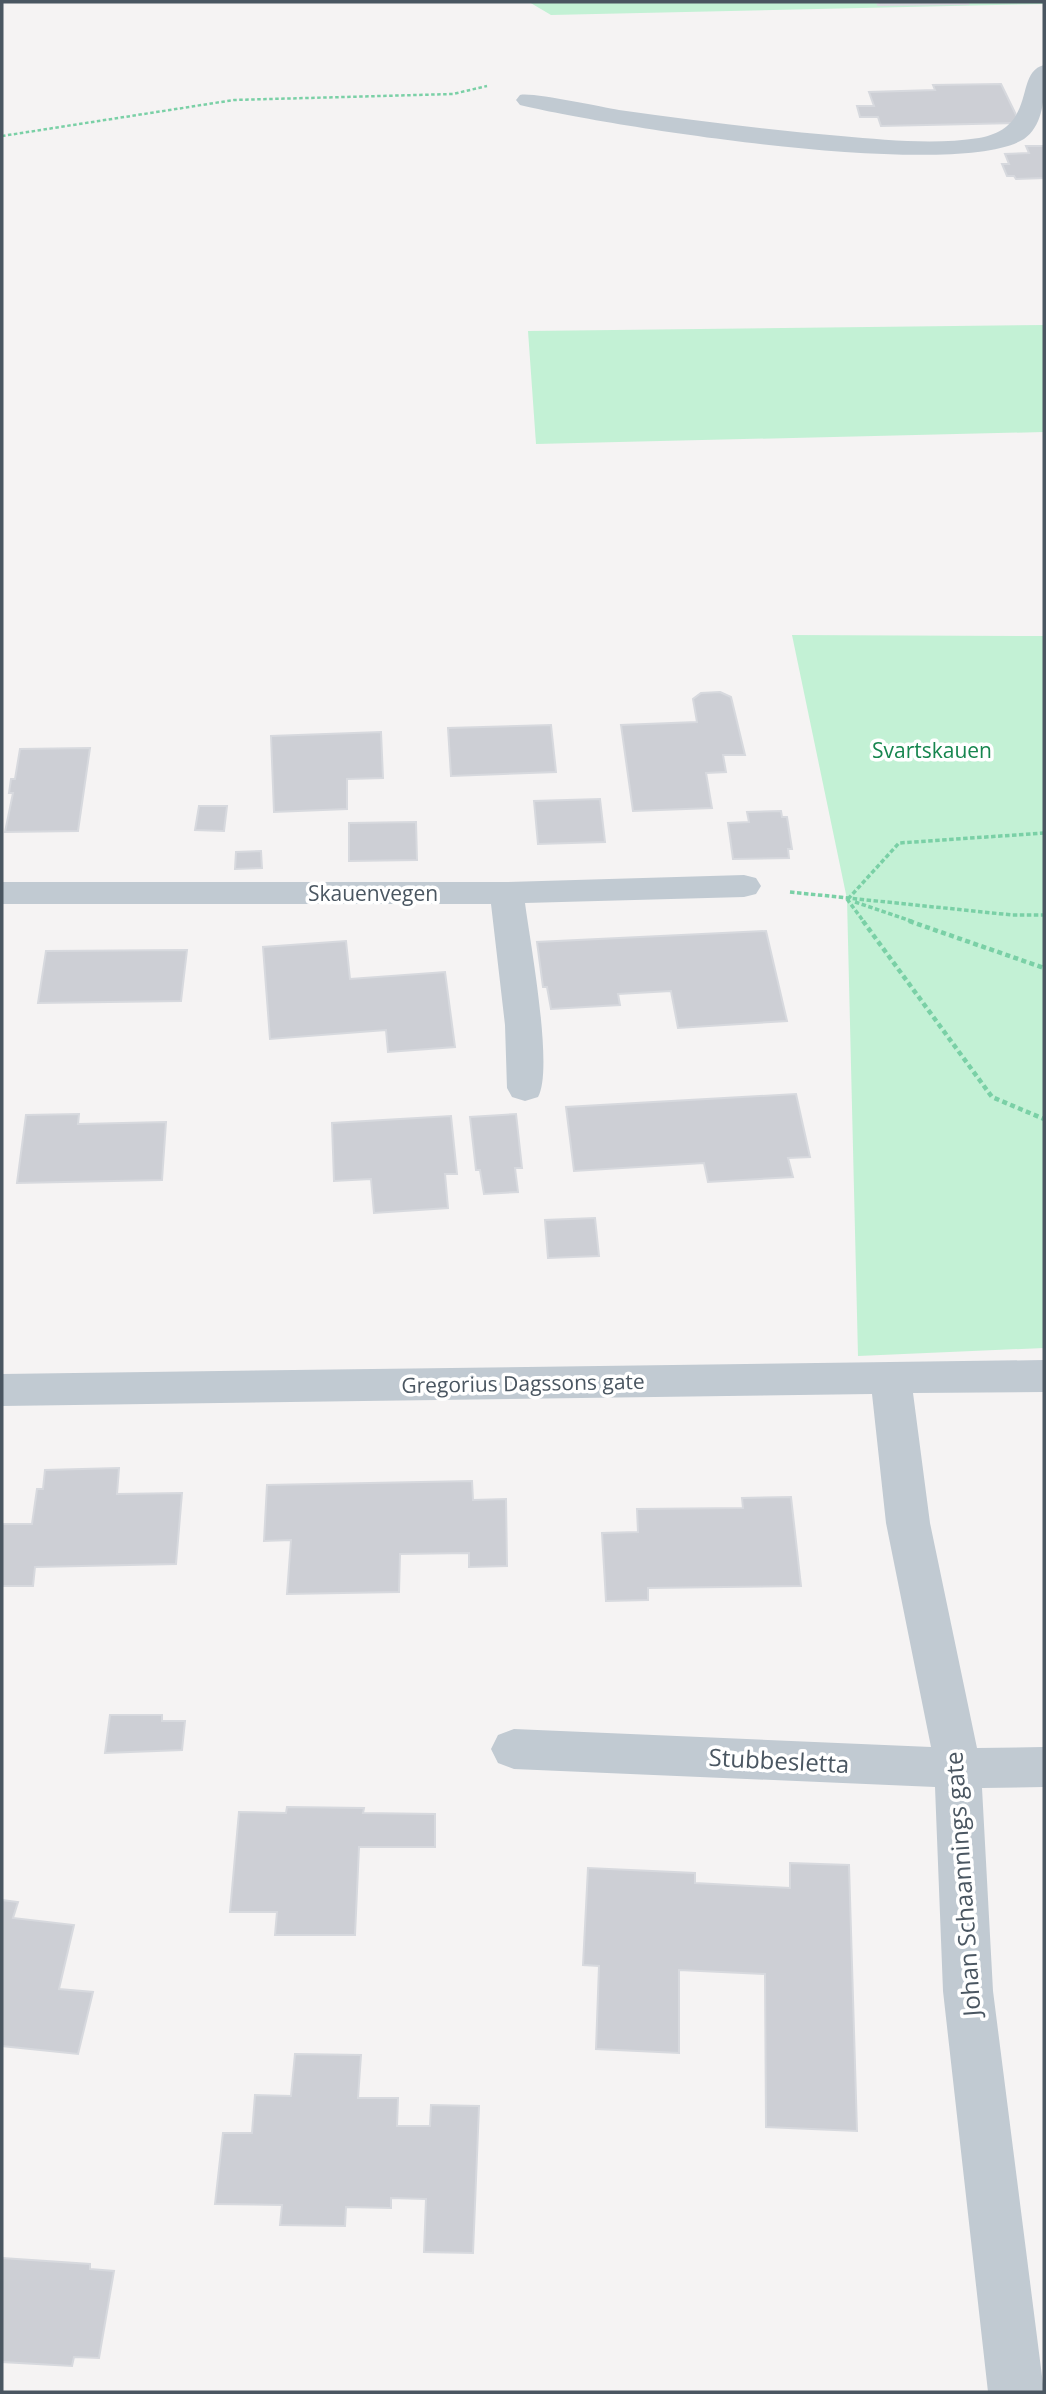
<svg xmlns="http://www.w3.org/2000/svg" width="1046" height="2394" font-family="'Open Sans',sans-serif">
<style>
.green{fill:#c3f1d5}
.building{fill:#cdcfd5;stroke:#d7d9de;stroke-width:2}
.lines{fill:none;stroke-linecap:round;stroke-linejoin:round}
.path-far2{stroke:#7ad0a6;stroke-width:2.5;stroke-dasharray:3.5 2.5;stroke-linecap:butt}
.path-far1{stroke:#7ad0a6;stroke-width:3.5;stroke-dasharray:4.5 2.5;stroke-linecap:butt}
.path{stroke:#7ad0a6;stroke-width:4.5;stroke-dasharray:5 3.5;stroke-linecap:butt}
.minor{fill:#c1cad2;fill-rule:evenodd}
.labels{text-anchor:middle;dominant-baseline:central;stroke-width:7;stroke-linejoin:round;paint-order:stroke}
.park-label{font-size:21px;fill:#17864f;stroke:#fff}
.street-label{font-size:21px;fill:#4a5661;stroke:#fff}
.near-street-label{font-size:24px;fill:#4a5661;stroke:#fff}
</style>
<rect width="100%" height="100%" fill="#f5f3f3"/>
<path class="green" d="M529 2H1044V4L551 15Z
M1044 325V432L536 444 528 331Z
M792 635 1044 636V1348L858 1356 847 899Z"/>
<path class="building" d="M877 2H967L968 4 878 5Z
M1001 84 1020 123 881 126 878 117H860L857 106H874L869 92 935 90 933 85Z
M1026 146H1044V178L1016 179 1014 176H1007L1002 164H1009L1005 154 1029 153Z
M720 692 731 697 745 755H723L726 772 706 773 712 808 633 811 621 725 697 722 693 699 701 693Z
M551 725 556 772 451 776 448 728Z
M381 732 383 778 347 779V809L274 812 271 736Z
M90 748 78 831 5 832 13 793H9L11 779H15L20 749Z
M600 799 605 842 538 844 534 801Z
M199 806H227L224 831 195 830Z
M781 811 782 817H787L792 849H788L789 858 733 859 728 823 749 822 747 812Z
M416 822 417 860 349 861V823Z
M261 851 262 868 235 869 236 852Z
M766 931 787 1021 678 1028 671 991 618 994 620 1005 551 1009 547 987H543L537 942Z
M346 941 350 979 445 972 455 1047 388 1052 386 1030 270 1039 263 947Z
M187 950 181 1001 38 1003 46 951Z
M796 1094 810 1157 788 1158 793 1177 708 1182 704 1163 574 1171 566 1107Z
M79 1114 78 1124 166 1122 162 1180 17 1183 26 1115Z
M516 1114 522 1168H515L518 1192 484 1194 480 1170H476L470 1117Z
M451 1116 457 1174H445L448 1208 374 1213 371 1179 334 1181 332 1123Z
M595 1218 599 1256 548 1258 545 1220Z
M119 1468 117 1494 182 1493 176 1564 35 1567 33 1586H2V1524H32L37 1489H43L45 1470Z
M472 1481 473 1500 506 1499 507 1566 469 1567V1553L400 1554 399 1592 287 1594 291 1540 264 1541 267 1485Z
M791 1497 801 1586 648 1588V1600L606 1601 602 1533 638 1532 637 1509 743 1508 742 1498Z
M110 1715H162V1721H185L182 1750 105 1753Z
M287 1807 364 1808 363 1813 435 1814V1847H359L355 1935H275L277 1912H230L239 1812 286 1813Z
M790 1863 849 1865 857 2131 766 2127 765 1974 679 1970V2053L596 2049 599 1966 583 1965 588 1868 695 1873V1883L790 1888Z
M2 1900 18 1902 13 1918 74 1925 59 1989 93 1992 78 2054 2 2046Z
M295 2054 361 2055 358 2098H398L397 2126H430L431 2105 479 2106 473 2253 424 2252 426 2199 391 2198V2208L346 2207 345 2226 280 2225 282 2205 215 2204 223 2133H252L255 2095 291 2096Z
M2 2258 90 2264V2269L114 2271 99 2358 74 2357 72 2366 2 2362Z"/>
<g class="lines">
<path class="path-far2" d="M2 136 234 100 453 94 487 86"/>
<path class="path-far1" d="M790 892 1012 915H1044
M847 899 864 922
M848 899 899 843 1044 833
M855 902 914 922"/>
<path class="path" d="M863 921 992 1097 1044 1119
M909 921 1044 968"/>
<path class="minor" d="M1044 65C1045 88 1046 124 1024 139 955 182 607 126 520 105L516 100 520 95C533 92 600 107 619 110 693 120 767 130 841 136 886 140 935 145 979 138 1039 127 1013 73 1044 65Z
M744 875 756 878 761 886 756 894 744 897 525 903C530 941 554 1070 538 1097L525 1101 512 1097 507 1088 505 1025 491 904H2V882H507Z
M1044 1360V1392L913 1393 930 1523 977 1748 1044 1747V1787L982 1788 993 1991 1044 2392H988L943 1991 935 1787 514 1769 498 1763 491 1749 498 1735 514 1729 931 1747 886 1523 872 1394 2 1406V1374Z"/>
</g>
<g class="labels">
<g class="park-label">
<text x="932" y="750">Svartskauen</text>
</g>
<g class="street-label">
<text x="373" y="893">Skauenvegen</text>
<text transform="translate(523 1383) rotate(-1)">Gregorius Dagssons gate</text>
</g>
<g class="near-street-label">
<text transform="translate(779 1760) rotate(3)">Stubbesletta</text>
<text transform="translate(962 1884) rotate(-94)">Johan Schaannings gate</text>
</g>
</g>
<rect width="1046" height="2394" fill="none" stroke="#4a5661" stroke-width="7"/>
</svg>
